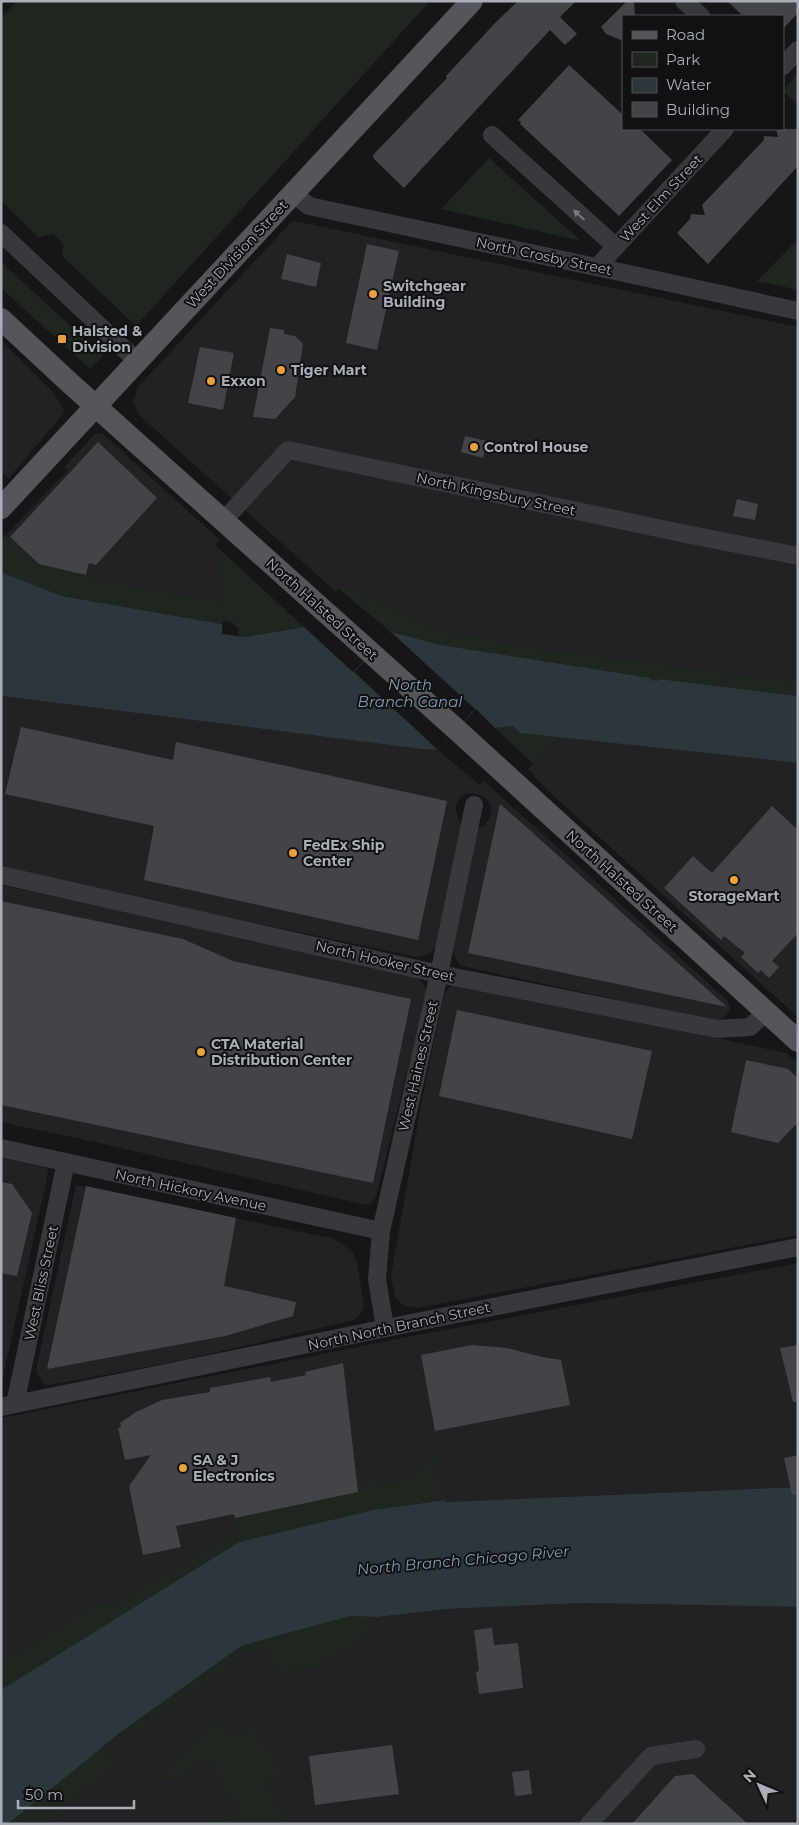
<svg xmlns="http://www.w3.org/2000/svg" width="799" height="1825" font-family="Montserrat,sans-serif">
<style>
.built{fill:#222225}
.green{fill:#1e261f}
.water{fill:#2d363b}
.pier{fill:#161618}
.building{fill:#434448}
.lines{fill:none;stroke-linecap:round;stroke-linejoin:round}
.minor{stroke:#37393d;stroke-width:18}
.major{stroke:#54565c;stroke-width:22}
.oneway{fill:#767980}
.poi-dot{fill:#e9a23d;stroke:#111113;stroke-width:2}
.labels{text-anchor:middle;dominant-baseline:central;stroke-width:4;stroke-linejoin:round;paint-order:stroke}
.street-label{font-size:14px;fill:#a9aeb7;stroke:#111113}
.poi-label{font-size:14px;font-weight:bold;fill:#a9aeb7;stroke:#111113;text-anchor:start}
.water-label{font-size:15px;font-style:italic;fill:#829eb1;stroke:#111113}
</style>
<rect width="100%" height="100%" fill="#161618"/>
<path class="built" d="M295 221 798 327V696L391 632 339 589 336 592 140 416 133 402 138 387 291 222Z
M1 340 52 391 64 410 63 414 9 478 1 473Z
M99 433 103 434 220 540 215 546 218 554 224 602 222 624 1 572V540L68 470 64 467 95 434Z
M1 696 422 749 438 750 480 785 484 781 727 1000 730 1008 729 1012 724 1018 715 1021 462 966 458 963 452 949 477 830 485 825 491 816V808L488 801 482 796 472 793 466 794 459 799 456 805V812L462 828 437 944 434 949 426 955 417 957 1 869Z
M560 737 798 763V1017L547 790 528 769Z
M1 885 409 972 420 979 426 989V994L376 1197 372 1202 368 1205 362 1204 99 1143 1 1122Z
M458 983 786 1053 798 1064V1235L418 1308 405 1306 399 1302 395 1297 391 1276 422 1099 444 994 451 986Z
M1 1157 43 1166 47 1169 48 1173 1 1386Z
M76 1185 331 1238 340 1242 353 1253 357 1262 364 1305 362 1312 354 1320 184 1360 49 1385 44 1384 40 1379 36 1370Z
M798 1263V1487L445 1502V1500L373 1510 239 1542 1 1690 2 1418 413 1336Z
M583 1603 798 1607V1824H8L121 1732 241 1646 351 1616 377 1617 448 1609Z"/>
<path class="green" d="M17 1H430L136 326 62 256 63 244 53 234 38 237 1 201V18Z
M798 72V105L783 91Z
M489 158 581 241 441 209Z
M797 240 798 290 757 281Z
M1 262 103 356 90 369 1 288Z
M7 535 39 564 120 584 193 598 224 602 218 554 215 545 304 627 245 637 238 636 239 629 231 622 223 620 222 624 62 596 1 572V540Z
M351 588 443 632 532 648 798 683V696L659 679V682L651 680V678L441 645 391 632 339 589Z
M513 726 520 733 560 737 533 764 495 728Z
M436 1456 442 1500 373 1510 239 1542 1 1690V1663L97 1603 109 1607 237 1532 235 1517 358 1492 372 1478 382 1484 413 1479 428 1457Z
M351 1616 377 1617 361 1642 330 1660 303 1670 277 1673 268 1648 245 1654 127 1738 121 1732 241 1646Z
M218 1717 233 1738 251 1725 283 1773 266 1785 289 1818 280 1824H212L237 1810 208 1760 170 1782 164 1773Z
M103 1746 116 1761 52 1824H8Z"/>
<path class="water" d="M1 572 62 596 222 624V634L245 637 304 627 353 672 391 632 441 645 651 678V680L658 681 659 679 798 696V763L520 733 513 726 495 728 476 709 438 750 422 749 1 696Z
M798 1487V1607L583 1603 448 1609 377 1617 351 1616 306 1628 241 1646 121 1732 8 1824H1V1690L239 1542 373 1510 445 1500 446 1502Z"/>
<path class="pier" d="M391 632 475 709 438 750 354 672Z"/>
<path class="building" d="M518 1H576L560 17 577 34 565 45 550 30 404 188 374 159 373 155 447 78 446 76 495 23Z
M627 1H634L635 16H623V41L606 34 601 27Z
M727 1H798V13L783 29V16H743Z
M569 65 623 115V129H640L672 160 619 216 520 124 521 122 518 120Z
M776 129H798V166L708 264 677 233 690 219 691 214 705 215 702 205 764 140V136L778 137Z
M367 244 399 251 377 350 346 343Z
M287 254 321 263 316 287 281 279Z
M270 328 284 330V334L295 336 303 344 295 397 275 419 253 417Z
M200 347 234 353 223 410 188 403Z
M465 436 487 441 483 458 461 452Z
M98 442 157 498 96 565 89 563 86 575 39 564 10 537Z
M737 499 758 504 755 520 733 516Z
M21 727 173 760 176 742 447 801 418 940 144 880 154 826 5 794Z
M500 804 515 817 727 1007 468 953Z
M772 806 798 830V933L772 961 779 967 769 978 761 970 758 973 741 957 745 953 724 936 721 940 664 888 693 856 712 873Z
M1 901 183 939 233 961 411 999 373 1183 1 1105Z
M457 1010 652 1051 632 1139 439 1096Z
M746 1060 788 1069 798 1078V1122L778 1143 731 1132Z
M1 1182 12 1184 32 1213 17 1276 1 1273Z
M86 1186 236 1218 224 1286 296 1302 293 1316 225 1336 47 1369Z
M472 1345 507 1348 542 1357 561 1360 570 1405 435 1431 421 1355Z
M798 1345V1402H793L780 1348Z
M343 1363 358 1492 235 1518 234 1514 176 1526 181 1547 143 1555 129 1486 151 1455 125 1460 118 1428 121 1427 120 1423 136 1412 162 1400 210 1392V1388L270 1377 271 1382 306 1375 305 1372Z
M798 1455V1494L792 1495 784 1458Z
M492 1628 494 1645 518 1643 523 1688 479 1694 476 1672 479 1671 474 1630Z
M392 1745 399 1794 315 1805 309 1756Z
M529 1770 532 1794 515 1796 512 1772Z
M693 1774 748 1824H632L675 1776Z"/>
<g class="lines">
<path class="minor" d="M684 1 701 16
M783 66 798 50
M492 135 616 247
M293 194 309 206 643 277 798 311
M1 233 137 361
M597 267 725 129
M223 521 288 450 686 534 798 556
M1 875 439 974 717 1029 750 1027 766 1012
M1 1148 381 1231
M385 1328 377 1279 381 1231 439 974 474 805
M15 1404 66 1162
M1 1407 411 1323 798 1247
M589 1824 651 1756 696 1749"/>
<path class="major" d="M1 319 72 385 457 730 798 1041
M1 508 472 1"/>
</g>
<defs><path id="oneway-solid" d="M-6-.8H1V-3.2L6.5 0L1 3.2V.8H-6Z" transform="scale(1.25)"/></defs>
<use class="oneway" href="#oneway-solid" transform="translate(579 215) rotate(-138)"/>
<g class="poi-dot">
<circle cx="373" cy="294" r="5"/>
<rect x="57" y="334" width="10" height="10" rx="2.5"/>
<circle cx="281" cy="370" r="5"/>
<circle cx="211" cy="381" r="5"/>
<circle cx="474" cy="447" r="5"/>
<circle cx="293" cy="853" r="5"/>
<circle cx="734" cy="880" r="5"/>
<circle cx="201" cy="1052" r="5"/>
<circle cx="183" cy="1468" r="5"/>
</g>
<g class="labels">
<g class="street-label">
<text transform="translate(661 198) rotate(-47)">West Elm Street</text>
<text transform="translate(237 254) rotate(-47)">West Division Street</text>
<text transform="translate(544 256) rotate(12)">North Crosby Street</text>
<text transform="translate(496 494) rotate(12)">North Kingsbury Street</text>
<text transform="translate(322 609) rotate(42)">North Halsted Street</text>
<text transform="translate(622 881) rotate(42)">North Halsted Street</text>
<text transform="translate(385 961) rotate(13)">North Hooker Street</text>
<text transform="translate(418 1066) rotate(-77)">West Haines Street</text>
<text transform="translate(191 1190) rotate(12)">North Hickory Avenue</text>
<text transform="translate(41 1283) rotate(-78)">West Bliss Street</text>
<text transform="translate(399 1326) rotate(-12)">North North Branch Street</text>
</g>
<g class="poi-label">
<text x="383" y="286">Switchgear<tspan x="383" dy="16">Building</tspan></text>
<text x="72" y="331">Halsted &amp;<tspan x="72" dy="16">Division</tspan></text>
<text x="291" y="370">Tiger Mart</text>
<text x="221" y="381">Exxon</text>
<text x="484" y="447">Control House</text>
<text x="303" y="845">FedEx Ship<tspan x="303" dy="16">Center</tspan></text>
<text x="734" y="896" text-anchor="middle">StorageMart</text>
<text x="211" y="1044">CTA Material<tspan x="211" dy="16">Distribution Center</tspan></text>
<text x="193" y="1460">SA &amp; J<tspan x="193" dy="16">Electronics</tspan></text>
</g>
<g class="water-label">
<text x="410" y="684">North<tspan x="410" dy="17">Branch Canal</tspan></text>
<text transform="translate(463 1560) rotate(-5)">North Branch Chicago River</text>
</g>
</g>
<rect width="799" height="1825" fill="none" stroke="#a9aeb7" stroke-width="5"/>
<rect x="622" y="15" width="162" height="115" fill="#111113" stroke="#4e5055"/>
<rect x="632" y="31" width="25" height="8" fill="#54565c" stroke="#4e5055"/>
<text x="666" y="40" font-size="15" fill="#a9aeb7">Road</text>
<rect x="632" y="52" width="25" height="15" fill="#1e261f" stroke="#4e5055"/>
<text x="666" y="65" font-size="15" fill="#a9aeb7">Park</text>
<rect x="632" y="78" width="25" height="15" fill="#2d363b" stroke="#4e5055"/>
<text x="666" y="90" font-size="15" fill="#a9aeb7">Water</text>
<rect x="632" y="102" width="25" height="15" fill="#434448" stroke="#4e5055"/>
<text x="666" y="115" font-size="15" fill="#a9aeb7">Building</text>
<g transform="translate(759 1785) rotate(314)" stroke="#111113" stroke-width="4" paint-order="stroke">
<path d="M0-4L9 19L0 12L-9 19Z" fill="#a9aeb7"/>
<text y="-8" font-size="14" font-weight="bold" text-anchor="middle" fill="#a9aeb7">N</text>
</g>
<path d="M18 1800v8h116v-8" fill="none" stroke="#a9aeb7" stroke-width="2.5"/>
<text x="25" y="1800" font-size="15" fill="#a9aeb7" stroke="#111113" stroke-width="4" paint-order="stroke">50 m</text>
</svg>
